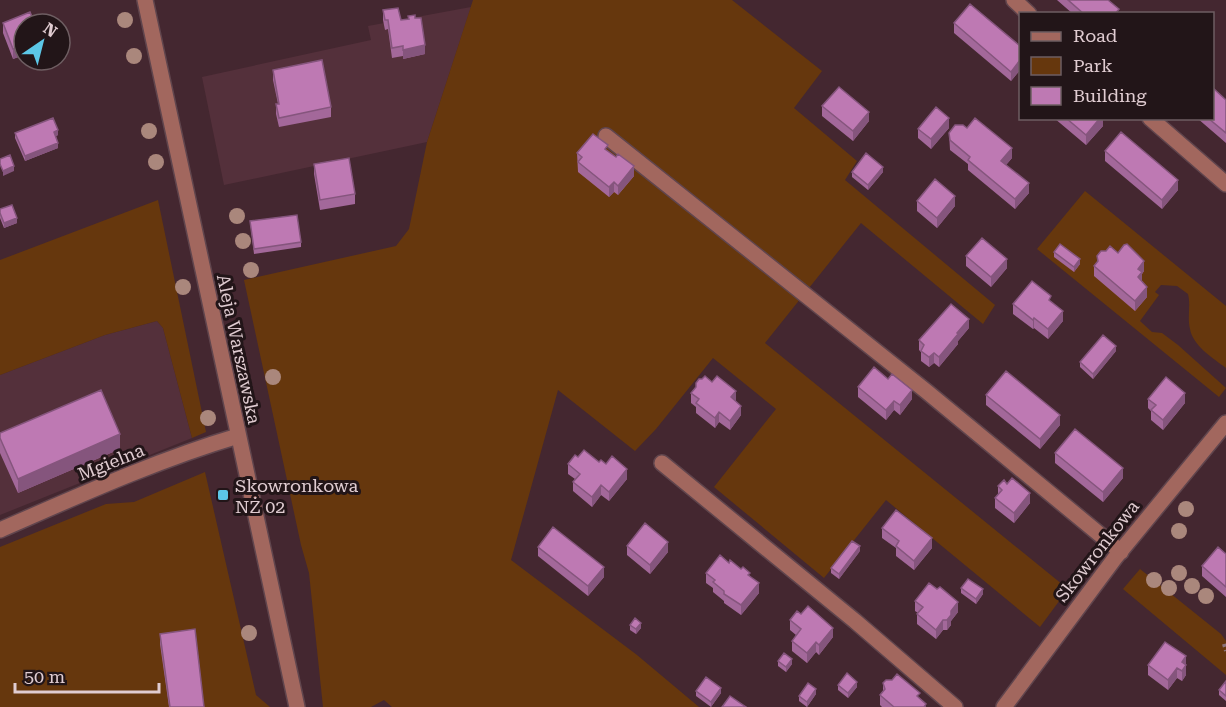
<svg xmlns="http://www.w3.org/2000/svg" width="1226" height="707" font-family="'Roboto Serif',serif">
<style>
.built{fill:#54303b}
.green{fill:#66370d}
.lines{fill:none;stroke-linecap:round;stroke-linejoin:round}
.minor-casing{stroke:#60454d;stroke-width:18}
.path{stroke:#8c737a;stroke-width:4;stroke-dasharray:3 3;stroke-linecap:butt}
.minor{stroke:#a2675e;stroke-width:15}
.tree{fill:#aa877c}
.wall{fill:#a3689a}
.shaded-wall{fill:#85557d}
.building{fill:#be79b3;stroke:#85557d;stroke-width:1.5}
.poi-dot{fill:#5cc7e7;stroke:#221518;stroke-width:2}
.labels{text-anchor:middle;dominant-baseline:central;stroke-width:6;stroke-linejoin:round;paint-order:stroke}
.street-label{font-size:18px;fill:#e0ccd1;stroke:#221518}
.poi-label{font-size:18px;fill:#e0ccd1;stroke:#221518;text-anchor:start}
</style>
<rect width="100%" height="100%" fill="#442730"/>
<path class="built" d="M471 7 427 142 224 185 202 77 371 40 368 26Z
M157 321 163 328 192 438 0 515V375L105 335Z"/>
<path class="green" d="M473 0H732L822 71 794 108 857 161 845 180 995 305 983 324 861 223 765 343 1068 589 1040 627 886 500 824 578 714 487 776 409 713 358 656 429 635 451 558 390 511 560 637 655 699 707H392L384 700 371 707H323L309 573 301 545 244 280 396 246 409 229 427 142Z
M1085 191 1226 306V368C1213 358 1193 346 1190 329 1187 317 1191 306 1188 294L1177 286 1161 285 1155 292 1159 295 1140 321 1152 332 1162 333 1178 345 1226 388 1219 397 1037 249Z
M158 200 206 432 192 438 163 328 157 321 105 335 0 375V260Z
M205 472 256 695 270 707H0V547L106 504 134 502Z
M1140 569 1221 634 1226 641V675L1123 589Z"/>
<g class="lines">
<g class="minor-casing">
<path id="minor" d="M145 0 297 707
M1014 0 1029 14
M1150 118 1226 184
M606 136 926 391 1121 552
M662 463 855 621 955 707
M0 530C78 496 157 460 238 436
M1004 707 1115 558 1226 423"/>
</g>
<path class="path" d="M1224 644 1226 651"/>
<use href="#minor" class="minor"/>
</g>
<g class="tree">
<circle cx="125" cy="20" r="8"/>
<circle cx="134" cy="56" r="8"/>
<circle cx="149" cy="131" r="8"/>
<circle cx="156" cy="162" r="8"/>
<circle cx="237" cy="216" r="8"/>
<circle cx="243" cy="241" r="8"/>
<circle cx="251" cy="270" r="8"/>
<circle cx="183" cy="287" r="8"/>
<circle cx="273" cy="377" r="8"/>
<circle cx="208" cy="418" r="8"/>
<circle cx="1186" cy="509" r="8"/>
<circle cx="1179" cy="531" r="8"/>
<circle cx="1179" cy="573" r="8"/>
<circle cx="1154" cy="580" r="8"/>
<circle cx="1192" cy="586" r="8"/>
<circle cx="1169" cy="588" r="8"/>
<circle cx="1206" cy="596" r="8"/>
<circle cx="249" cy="633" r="8"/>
</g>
<path class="wall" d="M1057 0H1108L1119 14H1073Z
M383 10 401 20 425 54 403 59V56L392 58 388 29 385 30 383 20Z
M3 23 24 24V55L13 59 3 33Z
M954 23 1020 46V70L1011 81 954 33Z
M273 70 331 107V117L279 127 276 114V104H278L273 80Z
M1226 100V143L1197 118H1212Z
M822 106 869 121 853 141 822 116Z
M1054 118H1103V126L1086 145Z
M949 128 931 149 918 138V129Z
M15 133 58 135 56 136 58 148 25 161 15 138Z
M949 133 1012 158 1006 165 1029 193 1015 209 968 170V164L950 150Z
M608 151 634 176 618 195 614 192 609 197 578 172 577 153Z
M1105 151 1178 190 1162 209 1105 161Z
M314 164 355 194V204L320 210 314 174Z
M852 172H883L868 190 852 177Z
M917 201 955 206 937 228 917 211Z
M0 209 17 223 4 228 0 218Z
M250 221 301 242V247L254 254Z
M1054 252 1080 264 1074 272 1054 257Z
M966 256 1007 268 991 287 966 266Z
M1097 256 1144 271 1142 274V281L1147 297 1135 311 1094 276V266L1097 263Z
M1051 302 1063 321 1048 339 1034 328 1033 329 1013 314V304Z
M969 328 958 341V344L939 367 934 363 929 367 921 361V352L919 350V340Z
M1116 351 1093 379 1080 367V362Z
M858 387 912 399 900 415 894 410 886 420 858 397Z
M691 393 736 401 741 415 730 430 719 422 715 428 696 413V407L691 403Z
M986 395 1060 425 1040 449 986 405Z
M1148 399 1185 403 1163 430 1151 420V411L1148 408Z
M0 433 120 449 18 493 0 453Z
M1055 453 1123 478 1103 502 1055 463Z
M578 457 606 464 627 479 609 501 601 495 592 507 573 491V482L575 479 568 474V464Z
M998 486 1030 503 1014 523 995 508V498L998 495Z
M882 528 932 548 914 570 896 556V548L882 538Z
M627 546 668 552 650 574 627 555Z
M538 547 604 577 588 596 538 556Z
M860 551 839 579 831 573V568Z
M1226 554V597L1202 576V566Z
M729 563 750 576 759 593 741 615 724 603V601L713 592V588L706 583V573Z
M961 588 983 594 976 604 961 593Z
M915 601 958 612 951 621V625L947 630H943L936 639 917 624V614L918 613 915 611Z
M790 620 833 637 819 655 816 652 807 663 792 651V641L796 635 790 630Z
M630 625 641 628 636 634 630 630Z
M160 634 204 707H169L160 644Z
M1186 656V675L1182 681 1177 678 1168 690 1148 675V665Z
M778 661 792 664 786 672 778 666Z
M1226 681V701L1219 695V690Z
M883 683 920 699 926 707H882L880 705V695L883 691Z
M838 685 857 687 848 698 838 690Z
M696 691 721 693 711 707 696 696Z
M816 694 807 707 799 701V696Z"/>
<path class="shaded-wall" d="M24 45V55L13 59V49Z
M425 45V54L403 59V50Z
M1020 60V70L1011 81V72Z
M869 112V121L853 141V131Z
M949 118V128L931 149V139Z
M1100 118H1103V126L1086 145V135Z
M58 130V135L54 137V132Z
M58 143V148L25 161V156Z
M1012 148V158L1001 171V161Z
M14 166V171L3 176V171Z
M634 166V176L618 195V186Z
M883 167V172L868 190V185Z
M1178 180V190L1162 209V200Z
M614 182V192L609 197V187Z
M1029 183V193L1015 209V199Z
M955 196V206L937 228V218Z
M17 218V223L4 228V223Z
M1007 259V268L991 287V277Z
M1080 259V264L1074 272V267Z
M1144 261V271L1142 274V282L1138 287V269Z
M1147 287V297L1135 311V301Z
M1063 311V321L1048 339V329Z
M1034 318V328L1033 329V320Z
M969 319V328L958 341V344L939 367V357L957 333Z
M1116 346V351L1093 379V374Z
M934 353V363L929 367V357Z
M912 390V399L900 415V405Z
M736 391V401L731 397Z
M1185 393V403L1163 430V420Z
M894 401V410L886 420V410Z
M741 406V415L730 430V421Z
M719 412V422L715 428V418Z
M1060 415V425L1040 449V439Z
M120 434V449L18 493V479Z
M1123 468V478L1103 502V492Z
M627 469V479L609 501V492Z
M601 485V495L592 507V497Z
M1030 493V503L1014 523V513Z
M932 538V548L914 570V561Z
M668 542V552L650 574V565Z
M860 546V551L839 579V574Z
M604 567V577L588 596V586Z
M759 583V593L741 615V605Z
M983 589V594L976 604V599Z
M958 602V612L951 621V625L947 630V620L951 611Z
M943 620V630L936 639V630Z
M641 623V628L636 634V629Z
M833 628V637L819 655V645Z
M816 642V652L807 663V653Z
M1186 656V675L1182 681V662Z
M792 659V664L786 672V667Z
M1177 668V678L1168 690V680Z
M857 682V687L848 698V693Z
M721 688V693L711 707V702Z
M816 689V694L807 707V702Z"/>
<path class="building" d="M1068 0H1108L1119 9 1115 14H1084Z
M970 4 1020 46V60L1011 72 954 23Z
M398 8 401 20 409 19 408 16 415 15V18H421L425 45 403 50V46L392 48 388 20H385L383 10Z
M30 12 35 24H24V45L13 49 3 23Z
M322 60 331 107 279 118 276 104H279L273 70Z
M839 87 869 112 853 131 822 106Z
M1213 88 1226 100V133L1208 118H1212Z
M936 107 949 118 931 139 918 129Z
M53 118 58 130 54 132 58 143 25 156 15 133Z
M975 118 1012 148 1001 161 1029 183 1015 199 968 160 970 157 950 140 949 133 955 125H963L967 128Z
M1066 118H1100L1086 135Z
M1121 132 1178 180 1162 200 1105 151Z
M593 134 608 145 605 149 616 157 618 154 634 166 618 186 614 182 609 187 578 162 582 157 577 153Z
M866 153 883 167 868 185 852 172Z
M10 155 14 166 3 171 0 164V159Z
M349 158 355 194 320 200 314 164Z
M935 179 955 196 937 218 917 201Z
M12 205 17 218 4 223 0 213V209Z
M297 215 301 242 254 249 250 221Z
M982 238 1007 259 991 277 966 256Z
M1060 244 1080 259 1074 267 1054 252Z
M1127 244 1144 261 1138 269 1142 272 1138 277 1147 287 1135 301 1094 266 1098 261 1097 256 1101 251H1106L1110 246 1118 253 1124 245Z
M1032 281 1051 296 1049 300 1063 311 1048 329 1034 318 1033 320 1013 304Z
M951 304 969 319 957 333 958 334 939 357 934 353 929 357 921 351 924 345 919 340Z
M1103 335 1116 346 1093 374 1080 362Z
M874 367 888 379 892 374 912 390 900 405 894 401 886 410 858 387Z
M1006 371 1060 415 1040 439 986 395Z
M705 376 712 382 717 376 736 391 731 397 741 406 730 421 719 412 715 418 696 403 699 399 691 393 696 387V383L699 379H702Z
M1166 377 1185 393 1163 420 1151 410 1156 405 1148 399Z
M101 390 120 434 18 479 0 438V433Z
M1075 429 1123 468 1103 492 1055 453Z
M584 450 599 462 601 460 606 464 612 456 627 469 609 492 601 485 592 497 573 482 580 474 568 464 575 455 578 457Z
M1012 478 1030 493 1014 513 995 498 1002 490 998 486 1004 480 1007 484Z
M896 510 932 538 914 561 896 546 899 541 882 528Z
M645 523 668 542 650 565 627 546Z
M553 527 604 567 588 586 538 547Z
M852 541 860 546 839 574 831 568Z
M1218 547 1226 554V587L1202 566Z
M720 555 729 563 730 560 741 569 743 567 750 573 748 575 759 583 741 605 724 594V591L713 582 715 580 706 573Z
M968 579 983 589 976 599 961 588Z
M929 583 937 589 940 587 958 602 951 611V615L947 620H943L936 630 917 614 923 607 915 601Z
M808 606 833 628 819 645 816 642 807 653 792 641 801 629 790 620 797 611 801 614Z
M635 618 641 623 636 629 630 625Z
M195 629 204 707H170L160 634Z
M1165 642 1186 656 1182 662 1186 665 1182 671 1177 668 1168 680 1148 665Z
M784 653 792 659 786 667 778 661Z
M847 673 857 682 848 693 838 685Z
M897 674 920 693 917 696 926 704 924 707H894L880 695 885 689 883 683 886 680H892Z
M706 677 721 688 711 702 696 691Z
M1226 681V696L1219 690Z
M808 683 816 689 807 702 799 696Z
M730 696 746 707H722Z"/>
<rect class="poi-dot" x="217" y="489" width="12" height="12" rx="3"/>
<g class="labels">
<g class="street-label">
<text transform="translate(239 349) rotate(78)">Aleja Warszawska</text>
<text transform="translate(111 462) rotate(-22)">Mgielna</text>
<text transform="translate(1097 551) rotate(-52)">Skowronkowa</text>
</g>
<g class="poi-label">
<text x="235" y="485">Skowronkowa<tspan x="235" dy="21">NŻ 02</tspan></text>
</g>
</g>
<rect x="1019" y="12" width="195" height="108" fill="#221518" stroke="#6e5e62" stroke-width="1.5"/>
<rect x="1031" y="32" width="30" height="9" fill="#a2675e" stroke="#6e5e62" stroke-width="1.5"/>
<text x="1073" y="42" font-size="18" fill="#e0ccd1">Road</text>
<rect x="1031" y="57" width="30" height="18" fill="#66370d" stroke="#6e5e62" stroke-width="1.5"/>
<text x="1073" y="72" font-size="18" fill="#e0ccd1">Park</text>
<rect x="1031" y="87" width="30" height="18" fill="#be79b3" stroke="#6e5e62" stroke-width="1.5"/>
<text x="1073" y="102" font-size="18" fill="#e0ccd1">Building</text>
<g transform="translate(42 42) rotate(35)"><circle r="28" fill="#221518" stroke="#6e5e62" stroke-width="1.5"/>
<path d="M0-4.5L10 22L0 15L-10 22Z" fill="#5cc7e7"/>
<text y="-9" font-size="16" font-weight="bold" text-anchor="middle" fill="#e0ccd1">N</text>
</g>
<path d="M15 683v9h144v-9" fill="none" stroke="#e0ccd1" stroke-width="3"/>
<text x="24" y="683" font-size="18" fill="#e0ccd1" stroke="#221518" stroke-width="4.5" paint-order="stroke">50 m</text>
</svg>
